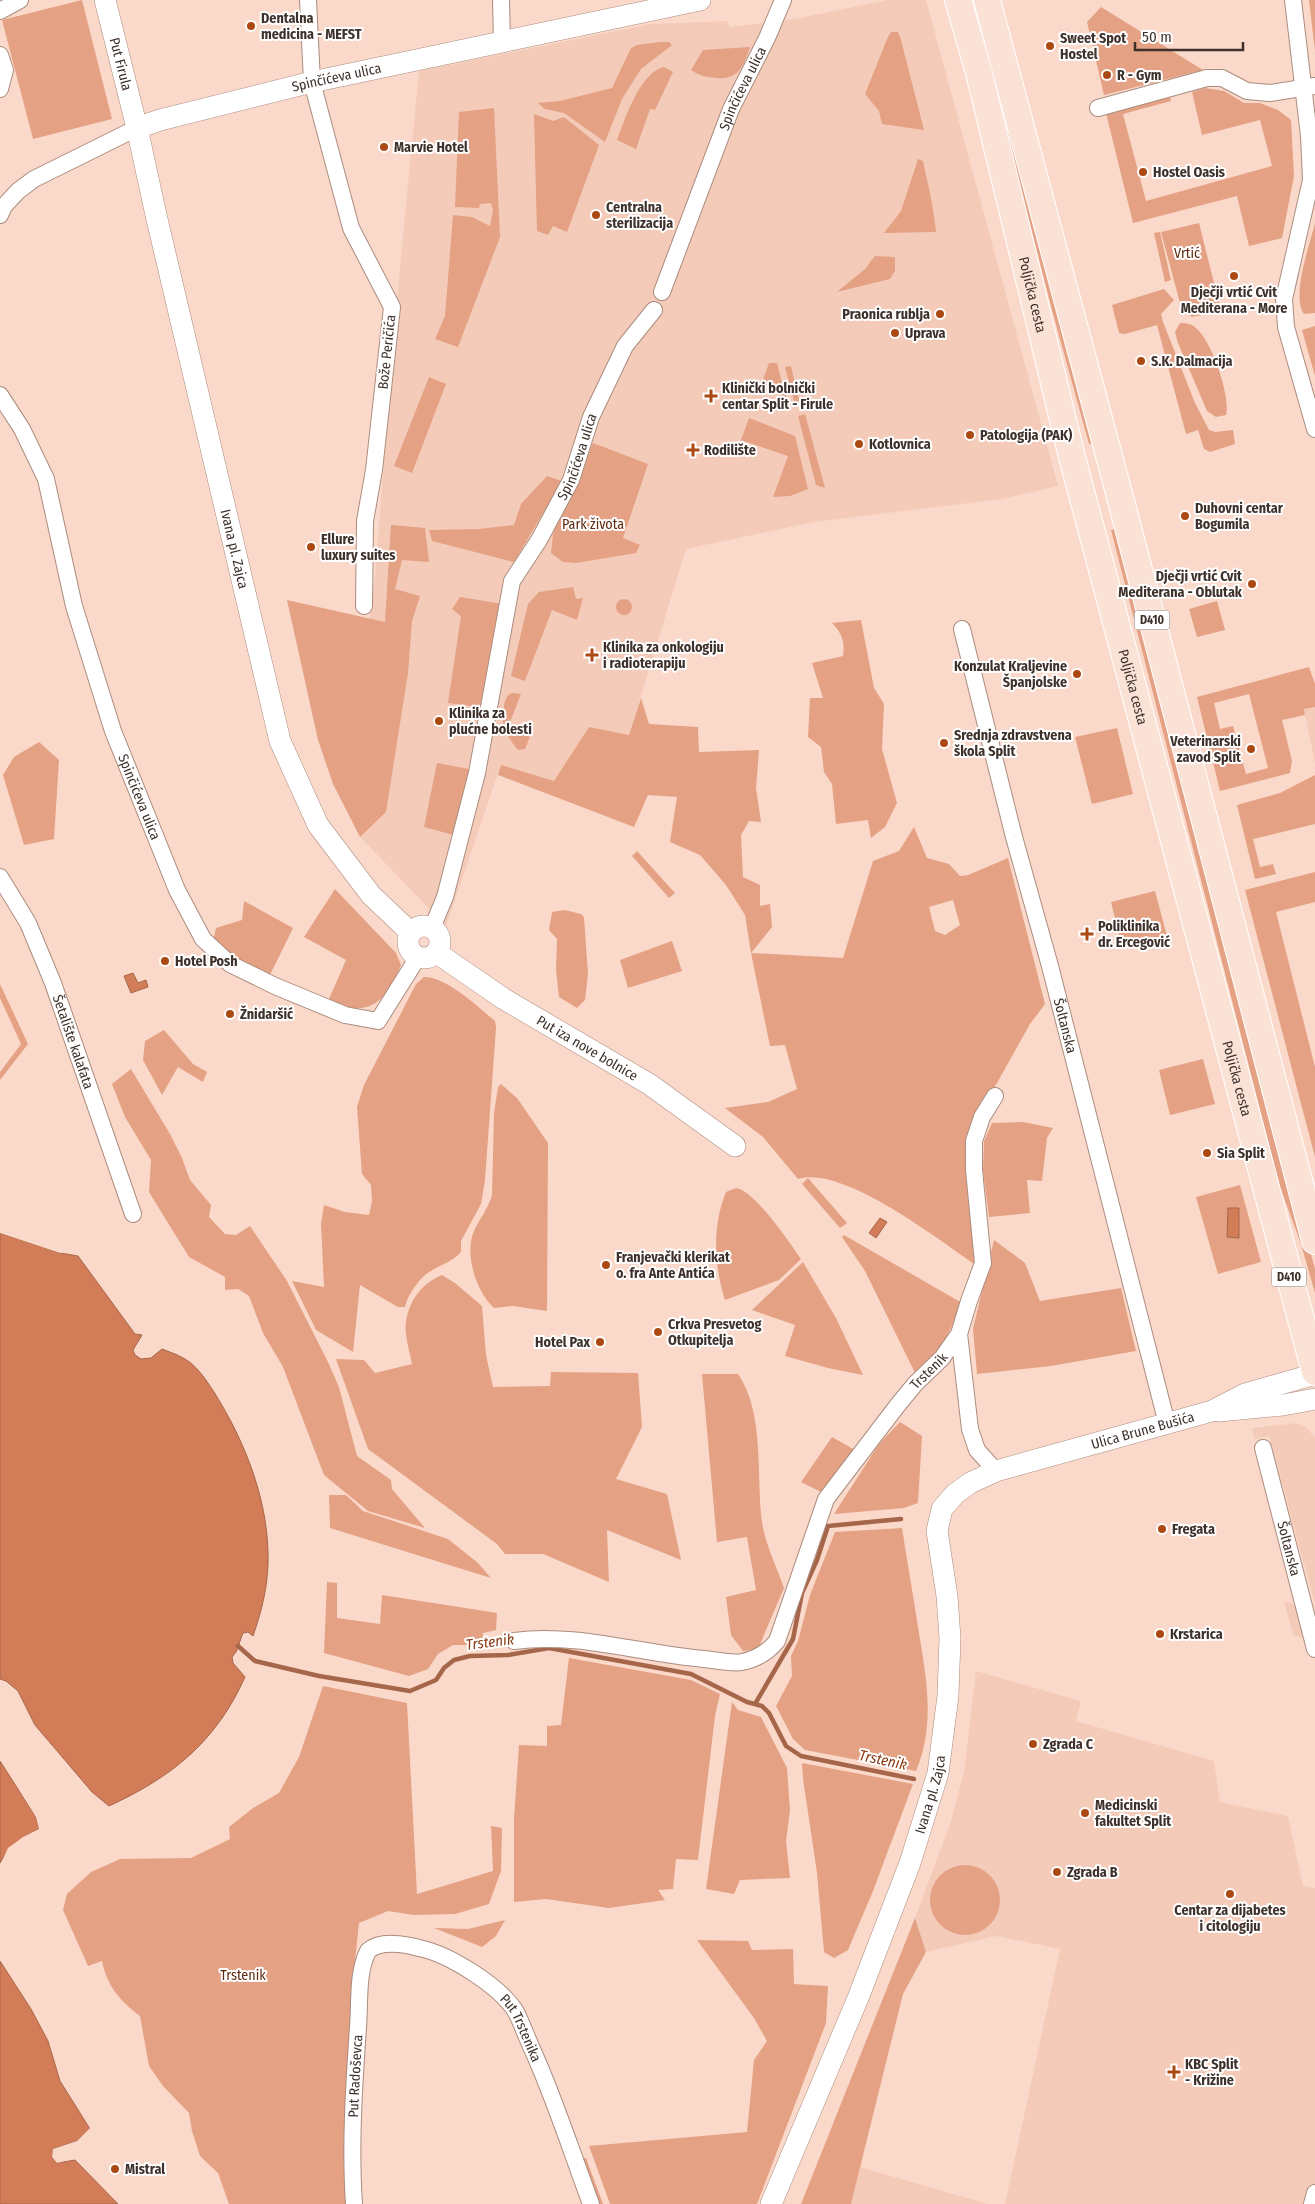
<svg xmlns="http://www.w3.org/2000/svg" width="1315" height="2204" font-family="'Fira Sans Condensed',sans-serif">
<style>
.built{fill:#f4cbb9}
.green{fill:#e4a184;fill-rule:evenodd}
.water{fill:#d27d57;stroke:#a6664a}
.pier{fill:#fbd9ca}
.lines{fill:none;stroke-linecap:round;stroke-linejoin:round}
.stream{stroke:#a6664a;stroke-width:4.5}
.minor-casing{stroke:#ab8c7e;stroke-width:18}
.tertiary-casing{stroke:#ab8c7e;stroke-width:22}
.primary-casing{stroke:#fff;stroke-width:28}
.minor{stroke:#fff;stroke-width:16}
.tertiary{stroke:#fff;stroke-width:21}
.primary{stroke:#fae2d7;stroke-width:26}
.poi-dot{fill:#ac4912;stroke:#fff;stroke-width:2}
.labels{text-anchor:middle;dominant-baseline:central;stroke-width:4;stroke-linejoin:round;paint-order:stroke}
.shield{fill:#fff;stroke:#786f6b;stroke-width:1}
.shield-label{font-size:12px;font-weight:bold;fill:#3e312b}
.poi-label{font-size:14px;font-weight:bold;fill:#3e312b;stroke:#fff;text-anchor:start}
.street-label{font-size:14px;fill:#3e312b;stroke:#fff}
.park-label{font-size:14px;fill:#612a0e;stroke:#fff}
.water-label{font-size:15px;font-style:italic;fill:#8a3b12;stroke:#fff}
</style>
<rect width="100%" height="100%" fill="#fbd9ca"/>
<path class="built" d="M887 0H926L1058 486 1002 499 814 522 686 549 629 735 589 728 554 781 501 765 446 926 360 837 357 715 375 577 395 319 419 71 651 24 727 21 730 27 800 18Z
M1315 707V763L1304 709Z
M1297 1423 1307 1428 1315 1438V1604L1269 1436 1255 1439 1252 1428Z
M1284 1601 1315 1612V1641L1293 1635Z
M976 1671 1081 1701 1076 1721 1214 1761 1220 1802 1288 1816 1303 1886 1315 1888V2195L1313 2204H1005L1060 1949 996 1936 926 1952 915 1918 950 1824 964 1772Z
M860 2167 988 2204H851Z"/>
<path class="green" d="M82 0 112 119 33 139 2 20Z
M1309 0H1315V51Z
M1101 7 1203 70 1104 95 1087 22Z
M891 32H898L901 40 924 130 882 124 879 111 865 94 887 39Z
M660 42H669L672 45 641 69 622 99 605 142 564 113 545 109 538 103 560 101 612 88 631 48 637 45Z
M750 47C743 66 739 80 717 78 706 77 700 76 691 70L703 50Z
M664 67 673 72 655 110 650 109 636 149 617 140C625 119 640 72 664 67Z
M993 80H996L1097 443 1089 444 1052 310Z
M1205 88 1224 91 1244 103H1260L1278 110 1291 120 1294 176 1282 238 1249 246 1237 196 1133 223 1105 109 1169 93 1171 101 1123 114 1146 201 1272 166 1260 120 1202 135 1192 92Z
M494 108 500 237 458 347 435 339 445 316 453 215 472 217 490 226 493 210 491 203 480 204 479 208 455 207 459 112Z
M534 114 553 121 564 117 599 145 567 232 553 226 548 235 537 231Z
M918 159 923 161C928 185 934 208 936 232L884 233 901 211Z
M1199 223 1221 311 1192 317 1185 312 1180 303 1161 232Z
M1315 223V313L1304 314C1291 296 1310 244 1315 223Z
M1160 232 1171 280 1165 282 1154 233Z
M875 256 895 257V271L890 279 837 292 865 269Z
M1164 289 1174 300 1161 314 1163 322 1195 403 1209 430 1215 432 1233 430 1235 444 1210 452 1204 449 1198 430 1186 434 1157 325 1125 334 1119 333 1112 305Z
M1180 323C1188 323 1193 324 1198 330 1212 343 1231 397 1226 415L1216 417 1207 411 1178 343 1175 332Z
M1315 326V376L1302 330Z
M769 363H777L786 398 760 388Z
M791 366 800 404 794 401 785 367Z
M429 377 446 384 412 473 394 466Z
M805 414 825 488 816 485 798 416Z
M749 418 795 436 808 489 790 496 773 497 788 456 741 440Z
M593 443 648 464 623 538 640 545 636 553 576 563 563 562 551 553 553 534Z
M547 476 562 481 514 562 432 541 429 530 479 529 514 525 521 504Z
M391 525 425 528 429 562 402 560 395 589 420 596 412 621 408 673 386 812 360 837 333 784 318 740 287 600 385 622Z
M1118 528 1315 1269V1293L1301 1244 1280 1187 1111 530Z
M573 587 576 599 583 598 577 620 552 610 525 681 511 676 528 604 539 592Z
M460 597 503 604 486 708 448 703 461 616 452 609Z
M616 607a8 8 0 1 1 16 0a8 8 0 1 1-16 0Z
M1217 601 1225 630 1197 637 1189 609Z
M861 620 874 688 884 704 882 749 897 803 885 827 871 838 868 820 836 824 832 784 824 772 821 747 808 737 810 698H823L812 663 843 656C845 642 842 633 832 623Z
M1309 667 1315 684V707L1304 709 1305 715 1282 720 1292 761 1290 773 1220 791 1197 697ZM1249 694 1268 768 1246 774 1233 726 1220 729 1214 703Z
M512 693 521 694 508 727 530 737 525 749 518 750C506 735 500 725 504 706 505 700 506 696 512 693Z
M641 698 649 724 698 727 699 752 759 750 756 788 761 822 749 821 741 835 743 877 760 885V906L770 904 772 927 751 953 843 958 873 861 899 851 914 827 927 858 949 864 960 876 968 875 1008 858 1045 1004 1030 1024 970 1131 977 1266C939 1240 843 1165 798 1179L763 1137 725 1108 768 1102 797 1089 785 1045 770 1046 751 953 745 915 726 885 700 855 670 842 677 797 648 795 634 827 498 775 501 765 554 781 589 727 629 735ZM953 900 960 925 945 935 935 931 929 907Z
M1117 728 1133 794 1092 804 1075 737Z
M39 742 59 760 54 839 24 845 3 775 14 757Z
M437 763 474 770 457 836 424 827Z
M1315 775V824L1253 839 1260 867 1273 864 1276 874 1255 879 1237 805 1280 793Z
M637 851 675 893 669 898 632 856Z
M1315 872V902L1276 912 1315 1067V1157L1245 890Z
M335 889 396 953 401 965C386 1001 369 1021 329 999L346 960 304 937Z
M1155 891 1167 936 1122 947 1111 902Z
M244 901 293 928 269 977 238 962 213 941 216 928 242 920Z
M565 910 581 914 584 917 588 974 585 1000 577 1008 559 997 556 970 557 939 549 930 552 912Z
M672 941 682 971 628 988 620 960Z
M424 977C447 977 477 1006 495 1021L496 1028 485 1180 481 1204 461 1241V1252C452 1262 442 1264 431 1271 420 1277 408 1294 405 1307H398L360 1285 353 1352 316 1330 292 1281 324 1287 321 1224 324 1205 345 1212 369 1215 372 1201 371 1185 362 1174 357 1107 364 1085 416 984Z
M0 984 28 1044 0 1080V1072L21 1044 0 998Z
M164 1030 193 1064 207 1072 203 1082 178 1067 162 1095 143 1060 145 1041Z
M1203 1059 1215 1104 1170 1115 1159 1070Z
M131 1069 170 1134 182 1158 190 1180 211 1205 209 1217 225 1234 236 1235 250 1226 287 1281 328 1362 339 1387 357 1456 391 1480 392 1489 425 1528 368 1511 324 1475 283 1367 263 1333 249 1296 238 1289 225 1290V1277L189 1257 160 1210 149 1192 151 1160 125 1117 112 1084Z
M501 1084 517 1098 548 1143 547 1311 513 1306 494 1308C476 1292 464 1253 474 1231 480 1218 488 1209 492 1195L494 1113 498 1087Z
M1023 1122 1053 1128 1047 1138 1042 1181 1027 1180 1030 1213 989 1217 983 1171 984 1141 992 1123Z
M808 1178 847 1223 840 1228 802 1184Z
M1240 1185 1261 1262 1218 1274 1196 1197Z
M736 1188C754 1190 790 1243 801 1259L779 1280 725 1300C714 1265 712 1226 726 1192Z
M844 1235 962 1303C948 1335 942 1351 917 1377L865 1271 842 1237Z
M994 1240 1025 1263 1040 1301 1121 1288 1136 1351 1051 1366 977 1374 973 1329Z
M803 1262 836 1318 863 1375 828 1368 785 1356 795 1325 752 1310Z
M442 1275 455 1283 482 1306 486 1355 493 1387 550 1386 551 1372 638 1373 642 1427 616 1479 667 1494 681 1560 607 1530 609 1582 543 1554H505L497 1544 368 1449 336 1359 364 1360 375 1373 412 1364C410 1354 407 1344 406 1334 403 1309 419 1284 442 1275Z
M702 1374H738C765 1413 756 1476 762 1522 765 1544 777 1567 784 1588L758 1649 743 1651 731 1635 726 1597 756 1590 747 1537 717 1542Z
M900 1422 922 1436 918 1503 904 1508 834 1514 879 1444Z
M832 1437 855 1450 823 1493 801 1482Z
M329 1495H346L363 1511 448 1539 478 1563 491 1578 330 1528Z
M902 1528C907 1561 913 1594 918 1627 926 1676 936 1723 916 1771L805 1750 793 1739 776 1706 792 1676 791 1656 798 1641 810 1595 835 1532Z
M327 1582 337 1583V1618L380 1624 382 1595 497 1613 496 1630 483 1633 482 1645H453L438 1654 428 1669 409 1676 324 1653Z
M569 1658 691 1680 720 1694 715 1716 698 1860 676 1859 673 1889 658 1890 665 1900 609 1908 546 1899 514 1902V1819L519 1745 547 1746V1726L561 1725Z
M323 1686 407 1703 417 1894 493 1871 491 1826 502 1828 501 1871 489 1904 455 1914 414 1915 388 1911 359 1923 355 1961 349 2175 350 2204H229L218 2173 200 2156 192 2131 189 2113 163 2086 149 2066 140 2016C120 2001 107 1986 102 1961L88 1966 63 1910 67 1894 91 1872 120 1859 191 1858 230 1839 229 1827 253 1808 279 1793 299 1757Z
M732 1702 738 1710 761 1717 787 1768 790 1811 786 1841 790 1878 740 1880 734 1894 706 1889Z
M802 1763 913 1784 873 1891 848 1950 834 1958 824 1952 817 1873 803 1779Z
M930 1900a35 35 0 1 1 70 0a35 35 0 1 1-70 0Z
M915 1918 926 1952 903 1994 851 2204H801Z
M505 1920 496 1936 482 1947 434 1928 468 1929Z
M697 1940 748 1941 752 1950 793 1949 794 1984 828 1986 826 2023 757 2204H610L589 2146 747 2132 754 2060 767 2041 754 2018Z
M581 2158H586L603 2204H598Z"/>
<path class="water" d="M133 973 138 983 146 980 148 987 131 993 124 976Z
M1228 1208H1239V1238L1227 1237Z
M880 1218 887 1222 876 1238 869 1233Z
M0 1233 60 1253 78 1256 135 1334 142 1335 133 1350 135 1355 141 1359 151 1358 162 1349C172 1353 185 1357 193 1365 201 1372 208 1383 214 1392 246 1443 270 1504 268 1565 267 1590 261 1613 253 1636L248 1632 243 1633 236 1652 232 1657 233 1663 245 1677C216 1742 172 1777 109 1806L92 1792 35 1725 18 1691 6 1681 0 1679Z
M0 1761 36 1817 39 1829C20 1838 11 1844 0 1863Z
M0 1961 31 2009 48 2041 60 2081 90 2129 77 2141 53 2149 52 2157 57 2163 75 2160 118 2204H0Z"/>
<path class="pier" d="M0 1230 61 1251H65L60 1253 0 1233Z
M0 1759 38 1815 42 1829 10 1850 0 1866 8 1848 23 1837 39 1829 36 1817Z
M91 2127 92 2131 78 2143 55 2151 54 2156 58 2161 77 2158 57 2163 52 2157 53 2149 77 2141Z"/>
<g class="lines">
<path class="stream" d="M238 1646 255 1661 319 1676 410 1691 436 1680 444 1668 454 1660 470 1656 508 1655 549 1648 691 1674 747 1702 762 1706 769 1713 786 1746 801 1756 914 1779
M755 1704 793 1639 802 1593 817 1560 828 1526 901 1519"/>
<g class="minor-casing">
<g id="minor">
<path d="M308 0 312 82 351 228 392 307 374 470 365 521 364 606"/>
<path d="M501 0 502 43"/>
<path d="M1293 0 1309 136 1311 180 1284 299 1286 327 1315 429"/>
<path d="M0 11 20 0"/>
<path d="M0 55 5 70 0 89"/>
<path d="M1098 108 1207 78H1222L1247 91 1270 93 1315 86"/>
<path d="M0 215 4 206 18 191 34 179 137 128"/>
<path id="s1" d="M662 292 731 109 767 38 783 0"/>
<path id="s2" d="M0 395 22 429 46 479 74 606 113 731 177 890 203 939 230 964 275 986 345 1015 378 1021 418 957"/>
<path id="s3" d="M962 629 1014 837 1050 966 1167 1424"/>
<path id="s4" d="M0 877 28 923 53 983 133 1214"/>
<path id="s5" d="M432 928 445 897 477 773 512 581 539 540 571 480 591 417 625 346 654 310"/>
<path d="M959 1334 970 1429 977 1450 996 1471"/>
<path id="s6" d="M1263 1448 1315 1649"/>
<path id="s7" d="M514 1641C577 1632 641 1654 704 1659 715 1660 731 1664 742 1662 757 1659 768 1652 777 1641L826 1499 897 1406 915 1384 942 1358 959 1334 969 1301 983 1263 974 1170V1141L982 1117 995 1096"/>
<path id="s8" d="M354 2204C350 2145 354 2086 358 2027 360 2002 357 1973 368 1951 380 1940 405 1944 419 1948 449 1954 500 1986 516 2012 522 2024 527 2038 533 2051 555 2100 572 2153 591 2204"/>
<path d="M1312 2204 1315 2193"/>
</g>
</g>
<g class="tertiary-casing">
<g id="tertiary">
<path id="s9" d="M105 0 137 128 156 215 280 741 318 825 371 895 411 933"/>
<path id="s10" d="M137 128 160 120 312 82 700 0"/>
<circle cx="424" cy="942" r="16"/>
<path id="s11" d="M437 953 504 999 649 1084 735 1146"/>
<path d="M1219 1411 1283 1405 1315 1399"/>
<path id="s12" d="M771 2204 858 1998 910 1863 938 1773 948 1696 950 1638 947 1596 937 1531 942 1509 955 1494 970 1483 996 1471 1212 1411 1245 1394 1315 1374"/>
</g>
</g>
<g class="primary-casing">
<g id="primary">
<path id="s13" d="M958 0 979 73 1072 457 1315 1372"/>
<path d="M987 0 1120 497 1315 1241"/>
</g>
</g>
<use href="#minor" class="minor"/>
<use href="#tertiary" class="tertiary"/>
<use href="#primary" class="primary"/>
</g>
<g class="poi-dot">
<circle cx="251" cy="26" r="5"/>
<circle cx="1050" cy="46" r="5"/>
<circle cx="1107" cy="75" r="5"/>
<circle cx="384" cy="147" r="5"/>
<circle cx="1143" cy="172" r="5"/>
<circle cx="596" cy="215" r="5"/>
<circle cx="1234" cy="276" r="5"/>
<circle cx="940" cy="314" r="5"/>
<circle cx="895" cy="333" r="5"/>
<circle cx="1141" cy="361" r="5"/>
<path d="M708.5 388.5h5v5h5v5h-5v5h-5v-5h-5v-5h5z"/>
<circle cx="970" cy="435" r="5"/>
<circle cx="859" cy="444" r="5"/>
<path d="M690.5 442.5h5v5h5v5h-5v5h-5v-5h-5v-5h5z"/>
<circle cx="1185" cy="516" r="5"/>
<circle cx="311" cy="547" r="5"/>
<circle cx="1252" cy="584" r="5"/>
<path d="M589.5 647.5h5v5h5v5h-5v5h-5v-5h-5v-5h5z"/>
<circle cx="1077" cy="674" r="5"/>
<circle cx="439" cy="721" r="5"/>
<circle cx="944" cy="743" r="5"/>
<circle cx="1251" cy="749" r="5"/>
<path d="M1084.5 926.5h5v5h5v5h-5v5h-5v-5h-5v-5h5z"/>
<circle cx="165" cy="961" r="5"/>
<circle cx="230" cy="1014" r="5"/>
<circle cx="1207" cy="1153" r="5"/>
<circle cx="606" cy="1265" r="5"/>
<circle cx="658" cy="1332" r="5"/>
<circle cx="600" cy="1342" r="5"/>
<circle cx="1162" cy="1529" r="5"/>
<circle cx="1160" cy="1634" r="5"/>
<circle cx="1033" cy="1744" r="5"/>
<circle cx="1085" cy="1813" r="5"/>
<circle cx="1057" cy="1872" r="5"/>
<circle cx="1230" cy="1894" r="5"/>
<path d="M1171.5 2064.5h5v5h5v5h-5v5h-5v-5h-5v-5h5z"/>
<circle cx="115" cy="2169" r="5"/>
</g>
<g class="labels">
<g class="shield">
<rect x="1134.5" y="610.5" width="35" height="19" rx="4"/>
<rect x="1271.5" y="1267.5" width="35" height="19" rx="4"/>
</g>
<g class="shield-label">
<text x="1152" y="620">D410</text>
<text x="1289" y="1277">D410</text>
</g>
<g class="poi-label">
<text x="261" y="18">Dentalna<tspan x="261" dy="16">medicina - MEFST</tspan></text>
<text x="1060" y="38">Sweet Spot<tspan x="1060" dy="16">Hostel</tspan></text>
<text x="1117" y="75">R - Gym</text>
<text x="394" y="147">Marvie Hotel</text>
<text x="1153" y="172">Hostel Oasis</text>
<text x="606" y="207">Centralna<tspan x="606" dy="16">sterilizacija</tspan></text>
<text x="1234" y="292" text-anchor="middle">Dječji vrtić Cvit<tspan x="1234" dy="16">Mediterana - More</tspan></text>
<text x="930" y="314" text-anchor="end">Praonica rublja</text>
<text x="905" y="333">Uprava</text>
<text x="1151" y="361">S.K. Dalmacija</text>
<text x="722" y="388">Klinički bolnički<tspan x="722" dy="16">centar Split - Firule</tspan></text>
<text x="980" y="435">Patologija (PAK)</text>
<text x="869" y="444">Kotlovnica</text>
<text x="704" y="450">Rodilište</text>
<text x="1195" y="508">Duhovni centar<tspan x="1195" dy="16">Bogumila</tspan></text>
<text x="321" y="539">Ellure<tspan x="321" dy="16">luxury suites</tspan></text>
<text x="1242" y="576" text-anchor="end">Dječji vrtić Cvit<tspan x="1242" dy="16">Mediterana - Oblutak</tspan></text>
<text x="603" y="647">Klinika za onkologiju<tspan x="603" dy="16">i radioterapiju</tspan></text>
<text x="1067" y="666" text-anchor="end">Konzulat Kraljevine<tspan x="1067" dy="16">Španjolske</tspan></text>
<text x="449" y="713">Klinika za<tspan x="449" dy="16">plućne bolesti</tspan></text>
<text x="954" y="735">Srednja zdravstvena<tspan x="954" dy="16">škola Split</tspan></text>
<text x="1241" y="741" text-anchor="end">Veterinarski<tspan x="1241" dy="16">zavod Split</tspan></text>
<text x="1098" y="926">Poliklinika<tspan x="1098" dy="16">dr. Ercegović</tspan></text>
<text x="175" y="961">Hotel Posh</text>
<text x="240" y="1014">Žnidaršić</text>
<text x="1217" y="1153">Sia Split</text>
<text x="616" y="1257">Franjevački klerikat<tspan x="616" dy="16">o. fra Ante Antića</tspan></text>
<text x="668" y="1324">Crkva Presvetog<tspan x="668" dy="16">Otkupitelja</tspan></text>
<text x="590" y="1342" text-anchor="end">Hotel Pax</text>
<text x="1172" y="1529">Fregata</text>
<text x="1170" y="1634">Krstarica</text>
<text x="1043" y="1744">Zgrada C</text>
<text x="1095" y="1805">Medicinski<tspan x="1095" dy="16">fakultet Split</tspan></text>
<text x="1067" y="1872">Zgrada B</text>
<text x="1230" y="1910" text-anchor="middle">Centar za dijabetes<tspan x="1230" dy="16">i citologiju</tspan></text>
<text x="1185" y="2064">KBC Split<tspan x="1185" dy="16">- Križine</tspan></text>
<text x="125" y="2169">Mistral</text>
</g>
<g class="street-label">
<text stroke="none"><textPath href="#s9" startOffset="66">Put Firula</textPath></text>
<text stroke="none"><textPath href="#s10" startOffset="206">Spinčićeva ulica</textPath></text>
<text stroke="none"><textPath href="#s1" startOffset="219">Spinčićeva ulica</textPath></text>
<text stroke="none"><textPath href="#s13" startOffset="304">Poljička cesta</textPath></text>
<text transform="translate(387 352) rotate(-84)">Bože Peričića</text>
<text stroke="none"><textPath href="#s5" startOffset="498">Spinčićeva ulica</textPath></text>
<text stroke="none"><textPath href="#s9" startOffset="564">Ivana pl. Zajca</textPath></text>
<text stroke="none"><textPath href="#s13" startOffset="709">Poljička cesta</textPath></text>
<text stroke="none"><textPath href="#s2" startOffset="428">Spinčićeva ulica</textPath></text>
<text stroke="none"><textPath href="#s3" startOffset="410">Šoltanska</textPath></text>
<text stroke="none"><textPath href="#s4" startOffset="181">Šetalište kalafata</textPath></text>
<text stroke="none"><textPath href="#s11" startOffset="178">Put iza nove bolnice</textPath></text>
<text stroke="none"><textPath href="#s13" startOffset="1114">Poljička cesta</textPath></text>
<text stroke="none"><textPath href="#s7" startOffset="586">Trstenik</textPath></text>
<text stroke="none"><textPath href="#s12" startOffset="948">Ulica Brune Bušića</textPath></text>
<text stroke="none"><textPath href="#s6" startOffset="104">Šoltanska</textPath></text>
<text stroke="none"><textPath href="#s12" startOffset="440">Ivana pl. Zajca</textPath></text>
<text stroke="none"><textPath href="#s8" startOffset="442">Put Trstenika</textPath></text>
<text stroke="none"><textPath href="#s8" startOffset="128">Put Radoševca</textPath></text>
</g>
<g class="park-label">
<text x="1187" y="253">Vrtić</text>
<text x="593" y="524">Park života</text>
<text x="243" y="1975">Trstenik</text>
</g>
<g class="water-label">
<text transform="translate(490 1642) rotate(-7)">Trstenik</text>
<text transform="translate(883 1760) rotate(12)">Trstenik</text>
</g>
</g>
<path d="M1135 42v8h108v-8" fill="none" stroke="#3e312b" stroke-width="2.5"/>
<text x="1142" y="42" font-size="15" fill="#3e312b" stroke="#ffffff" stroke-width="4" paint-order="stroke">50 m</text>
</svg>
